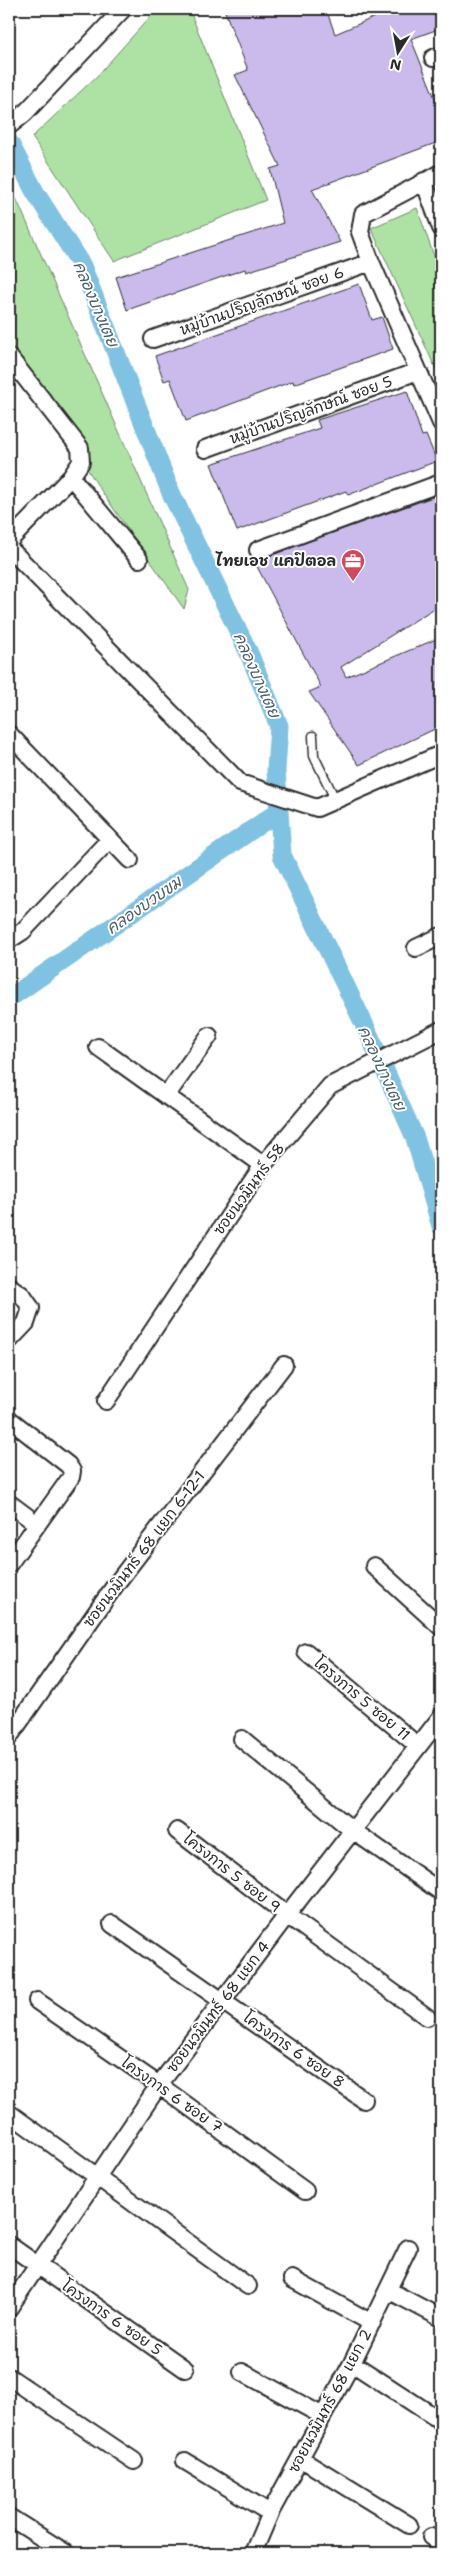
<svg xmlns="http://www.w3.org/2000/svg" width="450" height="2562" font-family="'Shantell Sans','Playpen Sans Thai',sans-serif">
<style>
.green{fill:#aee2a4;stroke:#6c8668}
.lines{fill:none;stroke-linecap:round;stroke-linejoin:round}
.canal{stroke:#80c2e1;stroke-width:19}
.building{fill:#cbbbed;stroke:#2b2b2b}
.lane-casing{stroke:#2b2b2b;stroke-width:11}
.street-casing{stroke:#2b2b2b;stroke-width:20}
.lane{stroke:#fff;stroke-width:8}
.street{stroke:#fff;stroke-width:16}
.labels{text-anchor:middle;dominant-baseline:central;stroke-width:4;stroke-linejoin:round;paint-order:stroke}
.street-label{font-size:15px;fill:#2b2b2b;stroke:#fff}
.poi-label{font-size:15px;font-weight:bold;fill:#2b2b2b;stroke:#fff;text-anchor:end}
.water-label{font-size:16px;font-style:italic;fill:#49606b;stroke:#fff}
</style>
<rect width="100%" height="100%" fill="#fff"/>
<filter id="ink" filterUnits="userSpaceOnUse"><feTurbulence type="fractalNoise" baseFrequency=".02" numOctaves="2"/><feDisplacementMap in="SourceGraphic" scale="10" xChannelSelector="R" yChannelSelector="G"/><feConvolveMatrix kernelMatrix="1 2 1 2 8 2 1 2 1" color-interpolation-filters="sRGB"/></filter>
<g filter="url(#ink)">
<path class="green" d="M157 9H189L266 200 114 261 32 137 97 76Z
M9 182 189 590 184 609 102 492 9 347Z
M417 208 441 276V380L371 228Z"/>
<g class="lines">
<path class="canal" d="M9 142 35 192 82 266 171 493 248 651 279 726 276 770 282 855 367 1030 415 1138 441 1226
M9 993 14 995 279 811"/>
</g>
<path class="building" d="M224 9H326L335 34 394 9H441V28L411 39 441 113V141L312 189 340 242 246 272 245 269 127 310 116 277 283 223 270 169 280 166 235 75 248 70Z
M359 284 372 320 382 317 393 349 294 384 293 381 186 421 170 379 164 381 155 356Z
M407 391 422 436 426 435 437 461 348 495 346 491 237 531 211 464 320 428 317 420Z
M441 494V604L341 667 346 677 441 637V726L359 765 309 692 321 687 254 561Z"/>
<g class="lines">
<g class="lane-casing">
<path id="lane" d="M313 736 314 756 336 801"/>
</g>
<g class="street-casing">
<path id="street" d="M433 58 441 55
M9 126 25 113 123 9
M441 173 363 214 360 232 371 262 441 423
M424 181 441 228
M153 339 371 262
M9 357 80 448 81 462 71 477 9 541
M205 449 418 371
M71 477 139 559
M9 548 240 783 317 808 441 754
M258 550 441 483
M9 734 130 860
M9 940 23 931 110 839
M416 948 441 936
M98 1047 263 1165
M166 1096 209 1036
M9 1286 22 1295 31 1308 26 1323 9 1341
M106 1401 263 1165 330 1086 441 1030
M9 1419 68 1465 72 1471 71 1477 9 1564
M9 1503 37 1524
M374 1566 441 1627
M306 1652 418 1746
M9 1737 116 1584 284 1365
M242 1739 352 1830 441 1892
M177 1831 287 1915 427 2017
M112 1924 364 2100
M37 2001 159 2085 305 2191
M9 2113 248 2286
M9 2245 185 2369
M292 2279 372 2323
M388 2290 441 2318
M9 2308 159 2085 287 1915 441 1717
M352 2363 441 2421
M242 2372 323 2416
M9 2377 134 2461
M300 2458 409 2525
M185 2461 270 2513
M9 2517 66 2553
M431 2537 441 2543
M253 2553 270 2513 352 2363 408 2248"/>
</g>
<use href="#lane" class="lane"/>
<use href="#street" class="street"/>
</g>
</g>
<defs>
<g id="office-pin" transform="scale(1.25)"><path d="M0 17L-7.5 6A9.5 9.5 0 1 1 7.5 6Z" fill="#d1495b" stroke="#fff"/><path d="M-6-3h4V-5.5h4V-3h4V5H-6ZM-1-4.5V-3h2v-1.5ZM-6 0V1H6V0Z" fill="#fff"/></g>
</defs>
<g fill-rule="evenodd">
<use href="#office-pin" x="353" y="561"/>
</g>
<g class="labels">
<g class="street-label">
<text transform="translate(262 301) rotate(-20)">หมู่บ้านปริญลักษณ์ ซอย 6</text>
<text transform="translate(311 410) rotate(-20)">หมู่บ้านปริญลักษณ์ ซอย 5</text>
<text transform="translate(249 1189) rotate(-54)">ซอยนวมินทร์ 58</text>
<text transform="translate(144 1549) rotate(-53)">ซอยนวมินทร์ 68 แยก 6-12-1</text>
<text transform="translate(362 1699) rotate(40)">โครงการ 5 ซอย 11</text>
<text transform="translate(232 1873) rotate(38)">โครงการ 5 ซอย 9</text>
<text transform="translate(218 2007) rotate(-53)">ซอยนวมินทร์ 68 แยก 4</text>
<text transform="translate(294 2050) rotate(35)">โครงการ 6 ซอย 8</text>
<text transform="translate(172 2095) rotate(35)">โครงการ 6 ซอย 7</text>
<text transform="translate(112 2318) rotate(35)">โครงการ 6 ซอย 5</text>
<text transform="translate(330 2401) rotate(-62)">ซอยนวมินทร์ 68 แยก 2</text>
</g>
<g class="poi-label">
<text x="336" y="561">ไทยเอช แคปิตอล</text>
</g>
<g class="water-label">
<text transform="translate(96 304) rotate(67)">คลองบางเตย</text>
<text transform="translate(257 675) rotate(66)">คลองบางเตย</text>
<text transform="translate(144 905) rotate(-35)">คลองบวบขม</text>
<text transform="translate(382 1068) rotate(65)">คลองบางเตย</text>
</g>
</g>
<rect width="450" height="2562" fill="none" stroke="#fff" stroke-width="30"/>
<rect x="15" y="15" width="420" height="2532" fill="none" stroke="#2b2b2b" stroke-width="2" filter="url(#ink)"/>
<g transform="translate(398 52) rotate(191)" stroke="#ffffff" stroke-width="4" paint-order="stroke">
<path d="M0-4L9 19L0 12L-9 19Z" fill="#2b2b2b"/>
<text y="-8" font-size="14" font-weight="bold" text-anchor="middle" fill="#2b2b2b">N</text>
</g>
</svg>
